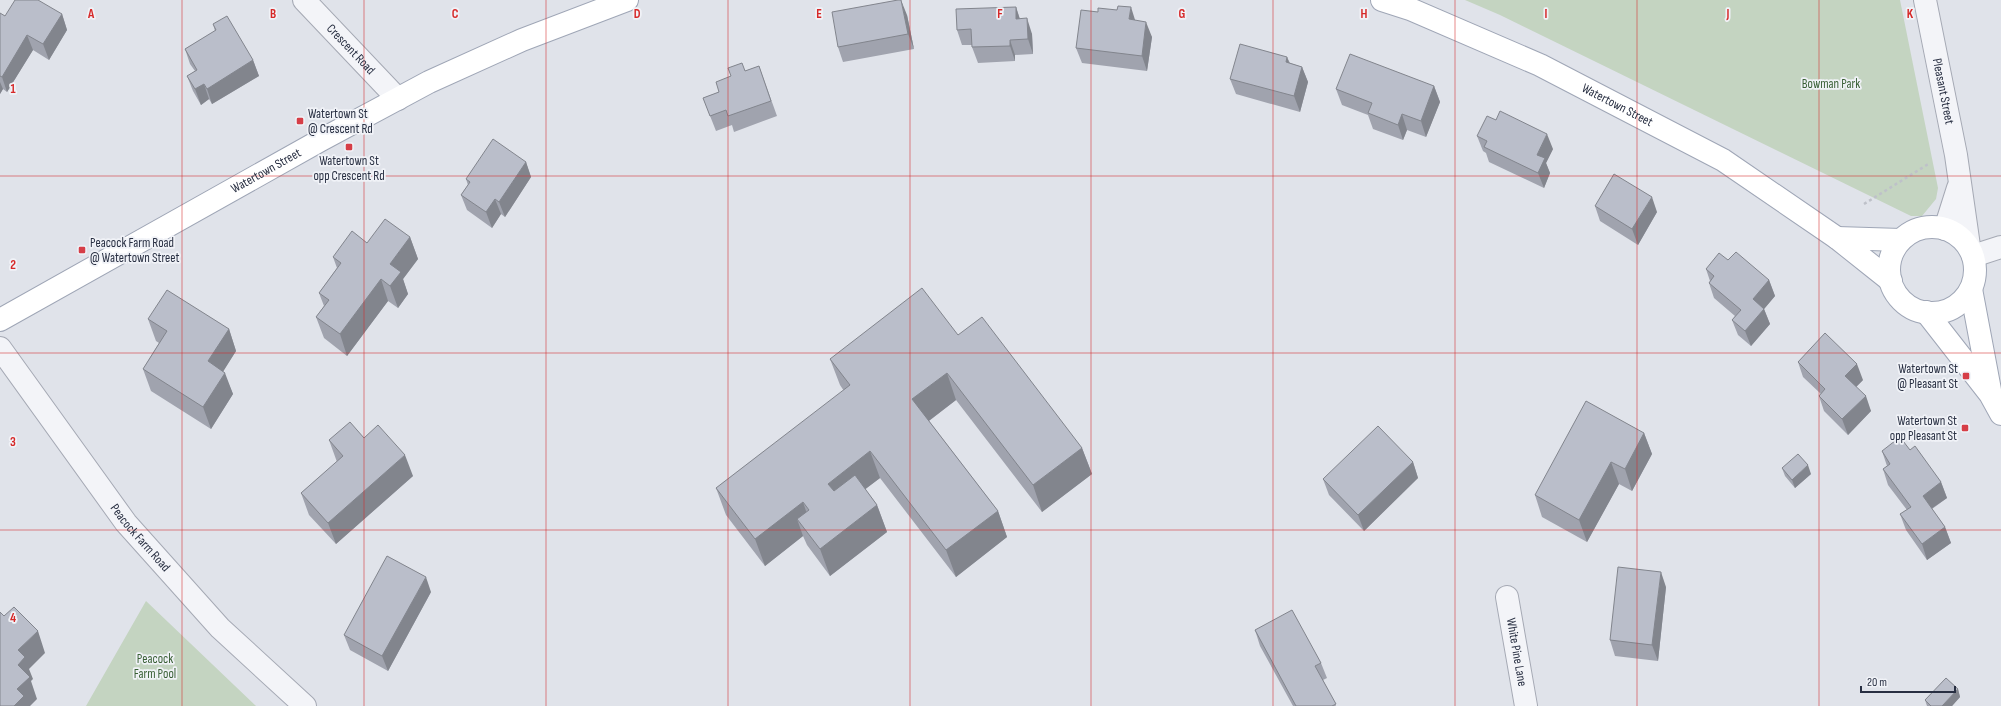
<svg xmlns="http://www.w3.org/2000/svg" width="2001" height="706" font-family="'Sofia Sans Condensed',sans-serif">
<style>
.green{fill:#c4d4c1}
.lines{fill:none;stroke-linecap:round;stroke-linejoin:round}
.minor-casing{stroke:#a5a9b4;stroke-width:24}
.major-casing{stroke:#9fa6b6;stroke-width:24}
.path{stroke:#bec1c9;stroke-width:2.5;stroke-dasharray:3 3;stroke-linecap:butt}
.minor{stroke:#f3f4f8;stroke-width:22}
.major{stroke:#fff;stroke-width:22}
.wall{fill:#a0a3ae}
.shaded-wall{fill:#82858d}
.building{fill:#babeca;stroke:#82858d}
.grid{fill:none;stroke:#d62828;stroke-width:1;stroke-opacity:0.55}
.poi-dot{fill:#d63e47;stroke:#f0f2f7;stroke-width:1.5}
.labels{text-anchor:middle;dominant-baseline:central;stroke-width:3.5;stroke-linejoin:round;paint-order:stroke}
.street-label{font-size:13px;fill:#282f42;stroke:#f0f2f7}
.park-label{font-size:13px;fill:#385f34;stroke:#f0f2f7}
.poi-label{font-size:13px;fill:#282f42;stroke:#f0f2f7;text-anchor:start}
.grid-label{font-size:13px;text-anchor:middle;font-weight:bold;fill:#d62828;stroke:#f0f2f7;stroke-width:3.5;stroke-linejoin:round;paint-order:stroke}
</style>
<rect width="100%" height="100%" fill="#e0e3ea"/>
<path class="green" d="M1465 0H1900L1938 188 1936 199 1922 216H1911L1500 15Z
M146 601 256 706H86Z"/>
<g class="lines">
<g class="minor-casing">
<g id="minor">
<path id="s1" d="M304 0 398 99"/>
<path id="s2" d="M1925 0 1956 155 1969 246"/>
<path d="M1945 229 1958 188"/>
<path d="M1973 256 2001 247"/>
<path id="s3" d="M0 348 126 523 220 628 305 706"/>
<path id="s4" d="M1507 597 1526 706"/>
</g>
</g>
<g class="major-casing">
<g id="major">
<path id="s5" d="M1382 0 1410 9 1540 65 1723 160 1837 238 1891 281"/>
<circle cx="1932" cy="270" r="43"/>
<path d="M1837 238 1901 240"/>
<path d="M1971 289 1990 390"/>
<path d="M1926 312 1990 394 2001 414"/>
<path id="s6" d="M0 320 321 140 429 82 522 40 627 0"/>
</g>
</g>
<path class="path" d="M1864 204 1930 163"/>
<use href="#minor" class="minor"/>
<use href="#major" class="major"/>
</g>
<path class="wall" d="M1016 7 1020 19 1032 34 1033 54 1015 55V61L978 63 972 47V45H962L957 30Z
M0 13 5 16 62 14 67 30 49 60 33 50 7 92 3 89 0 94Z
M907 15 914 49 843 62 838 47Z
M1135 20 1152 37 1147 71 1082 63 1076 48Z
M213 24 253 60 259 76 212 104 209 99 201 105 193 91 187 76 195 71 190 64 185 49 215 31Z
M1287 57 1290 63 1302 67 1308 82 1300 112 1236 94 1230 79Z
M759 66 777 116 734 132 732 125 716 131 703 98 719 92 745 71Z
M1434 86 1440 102 1426 137 1407 130 1403 140 1373 129 1368 115 1342 105 1336 89Z
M1477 136 1553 149 1546 163 1550 173 1544 188 1489 162 1486 153 1483 151Z
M526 162 531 177 505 217 501 214 492 228 467 210 461 195 468 185 466 179Z
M1595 206 1657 212 1638 245 1600 221Z
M410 237 418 259 403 279 408 294 398 308 388 301 347 356 324 338 316 317 324 306 319 293 337 268 333 257 367 243Z
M1728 260 1769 280 1775 296 1764 309 1770 324 1751 346 1738 335 1732 320 1735 316 1714 298 1709 283 1710 281 1706 269Z
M148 319 229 329 236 351 223 371 233 394 211 429 151 391 143 369 159 343 156 341Z
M958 335 1082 448 1092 474 1042 512 956 400 929 421 998 511 1007 537 956 577 880 478 865 489 877 505 887 532 830 576 807 545 803 536 765 566 726 515 716 488 844 391 840 385 830 359Z
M1798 362 1863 380 1856 387 1871 411 1848 435 1824 411 1819 396 1821 394 1803 377Z
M1644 433 1652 454 1632 491 1619 484 1587 542 1542 517 1535 495Z
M364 438 413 476 336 544 309 515 301 493 337 462 329 440Z
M1910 450 1941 482 1947 498 1932 509 1945 527 1951 543 1927 560 1906 530 1900 514 1907 510 1888 485 1883 469 1887 466 1882 451Z
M1413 462 1418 478 1364 531 1329 495 1323 479Z
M1782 468 1811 474 1795 488 1785 476Z
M1666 587 1658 661 1615 656 1610 640Z
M431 592 388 671 350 650 344 635Z
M1255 630 1321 663 1327 678 1323 680 1336 706H1293L1260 646Z
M1958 689 1960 697 1952 706H1927L1925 700Z"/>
<path class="shaded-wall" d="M901 0 907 15 914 49 908 34Z
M1016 7 1021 23 1016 19Z
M1131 7 1136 23 1129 19Z
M62 14 67 30 49 60 43 44Z
M1027 18 1032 34 1033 54 1028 39Z
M1146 22 1152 37 1147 71 1142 56Z
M27 35 33 50 7 92 2 77Z
M1010 40 1015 55V61L1010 46Z
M1287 57 1293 73 1286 62Z
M253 60 259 76 212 104 207 89Z
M1302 67 1308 82 1300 112 1294 96Z
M0 82 3 89 0 94Z
M204 84 209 99 201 105 195 89Z
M1434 86 1440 102 1426 137 1421 121Z
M1402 114 1407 130 1403 140 1398 125Z
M1547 134 1553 149 1546 163 1550 173 1544 188 1538 173 1537 155Z
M526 162 531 177 505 217 499 202Z
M1652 197 1657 212 1638 245 1632 229Z
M495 199 501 214 492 228 486 212Z
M410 237 418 259 403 279 408 294 398 308 390 286V264Z
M381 279 388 301 347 356 340 334Z
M1769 280 1775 296 1759 315 1753 299Z
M1764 309 1770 324 1751 346 1745 331Z
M229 329 236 351 216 383 208 361Z
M1857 364 1863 380 1851 392 1845 376Z
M225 373 233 394 211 429 203 407Z
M947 373 956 400 922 426 912 399Z
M1866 396 1871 411 1848 435 1842 419Z
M1644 433 1652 454 1632 491 1625 469Z
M1082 448 1092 474 1042 512 1033 485Z
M870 451 880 478 838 510 828 484Z
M405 455 413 476 336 544 328 523Z
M1413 462 1418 478 1364 531 1358 515Z
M1611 462 1619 484 1587 542 1579 520Z
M1808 465 1811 474 1795 488 1792 480Z
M1941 482 1947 498 1928 511 1923 496Z
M803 502 812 529 797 519 803 536 765 566 755 539Z
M877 505 887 532 830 576 820 549Z
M998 511 1007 537 956 577 946 550Z
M1945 527 1951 543 1927 560 1922 544Z
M1661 572 1666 587 1658 661 1652 645Z
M426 577 431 592 388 671 382 656Z
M38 631 45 653 29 669 33 679 31 681 37 699 30 706H14L17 689 18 650Z
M1958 689 1960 697 1952 706H1942Z"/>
<path class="building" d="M15 0H38L62 14 43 44 27 35 2 77 0 76V13L5 16Z
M898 0H901L908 34 838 47 832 12Z
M1118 6 1131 7 1129 19 1146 22 1142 56 1076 48 1081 10 1098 12V8L1117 10Z
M1016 7V19L1027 18 1028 39 1010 40V46L972 47 971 29 957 30 956 9Z
M227 16 253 60 207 89 204 84 195 89 187 76 197 70 185 49 216 30 213 24Z
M1240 44 1287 57 1286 62 1302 67 1294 96 1230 79Z
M1350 54 1434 86 1421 121 1402 114 1398 125 1368 113 1372 103 1336 89Z
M742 63 745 71 759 66 771 101 728 116 726 110 710 116 703 98 719 92 716 82 731 76 728 68Z
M1500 111 1547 134 1537 155 1545 158 1538 173 1484 147 1487 141 1477 136 1487 116 1496 120Z
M493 139 526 162 499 202 495 199 486 212 461 195 470 182 466 179Z
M1614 174 1652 197 1632 229 1595 206Z
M385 219 410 237 390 264 401 272 390 286 381 279 340 334 316 317 329 300 319 293 341 263 333 257 352 231 367 243Z
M1736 252 1769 280 1753 299 1764 309 1745 331 1732 320 1741 310 1709 283 1714 276 1706 269 1719 253 1728 260Z
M922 288 958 335 982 317 1082 448 1033 485 947 373 912 399 998 511 946 550 870 451 828 484 834 491 855 475 877 505 820 549 797 519 809 510 803 502 755 539 716 488 850 385 830 359Z
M167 290 229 329 208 361 225 373 203 407 143 369 167 331 148 319Z
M1825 333 1857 364 1845 376 1866 396 1842 419 1819 396 1825 389 1798 362Z
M1586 401 1644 433 1625 469 1611 462 1579 520 1535 495Z
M350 422 364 438 378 425 405 455 328 523 301 493 343 456 329 440Z
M1378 426 1413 462 1358 515 1323 479Z
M1900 437 1910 450 1915 446 1941 482 1923 496 1945 527 1922 544 1900 514 1911 507 1883 469 1890 464 1882 451Z
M1798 454 1808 465 1792 480 1782 468Z
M387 556 426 577 382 656 344 635Z
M1618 567 1661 572 1652 645 1610 640Z
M14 607 38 631 18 650 25 657 18 665 30 677 17 689 24 696 14 706H0V612L4 616Z
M1292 610 1321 663 1315 666 1336 704 1332 706H1296L1255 630Z
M1946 678 1958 689 1942 706H1931L1925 700Z"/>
<path class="grid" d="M182 0V706M364 0V706M546 0V706M728 0V706M910 0V706M1091 0V706M1273 0V706M1455 0V706M1637 0V706M1819 0V706M0 176H2001M0 353H2001M0 530H2001"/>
<g class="poi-dot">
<rect x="296" y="117" width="8" height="8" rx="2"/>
<rect x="345" y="143" width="8" height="8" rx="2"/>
<rect x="78" y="246" width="8" height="8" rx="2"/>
<rect x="1962" y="372" width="8" height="8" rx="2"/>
<rect x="1961" y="424" width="8" height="8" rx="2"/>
</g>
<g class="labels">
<g class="street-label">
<text stroke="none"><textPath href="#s1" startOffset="68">Crescent Road</textPath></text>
<text stroke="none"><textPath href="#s2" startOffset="93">Pleasant Street</textPath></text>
<text stroke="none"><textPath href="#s5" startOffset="258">Watertown Street</textPath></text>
<text stroke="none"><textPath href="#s6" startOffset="305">Watertown Street</textPath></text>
<text stroke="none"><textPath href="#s3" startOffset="236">Peacock Farm Road</textPath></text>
<text stroke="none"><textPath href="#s4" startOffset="56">White Pine Lane</textPath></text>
</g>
<g class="park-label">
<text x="1831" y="84">Bowman Park</text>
<text x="155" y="659">Peacock<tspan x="155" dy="15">Farm Pool</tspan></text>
</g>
<g class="poi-label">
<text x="308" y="114">Watertown St<tspan x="308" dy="15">@ Crescent Rd</tspan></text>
<text x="349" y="161" text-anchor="middle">Watertown St<tspan x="349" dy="15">opp Crescent Rd</tspan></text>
<text x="90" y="243">Peacock Farm Road<tspan x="90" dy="15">@ Watertown Street</tspan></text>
<text x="1958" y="369" text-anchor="end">Watertown St<tspan x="1958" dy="15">@ Pleasant St</tspan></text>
<text x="1957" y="421" text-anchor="end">Watertown St<tspan x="1957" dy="15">opp Pleasant St</tspan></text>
</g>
</g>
<g class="grid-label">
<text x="91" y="18">A</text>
<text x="273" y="18">B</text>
<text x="455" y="18">C</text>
<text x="637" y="18">D</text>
<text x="819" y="18">E</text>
<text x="1000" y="18">F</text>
<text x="1182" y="18">G</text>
<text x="1364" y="18">H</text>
<text x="1546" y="18">I</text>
<text x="1728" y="18">J</text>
<text x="1910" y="18">K</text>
<text x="13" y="93">1</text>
<text x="13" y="269">2</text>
<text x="13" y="446">3</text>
<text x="13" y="622">4</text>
</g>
<path d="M1861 686v6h94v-6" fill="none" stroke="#282f42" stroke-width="2"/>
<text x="1867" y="686" font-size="12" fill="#282f42" stroke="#f0f2f7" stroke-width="3" paint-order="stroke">20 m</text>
</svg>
